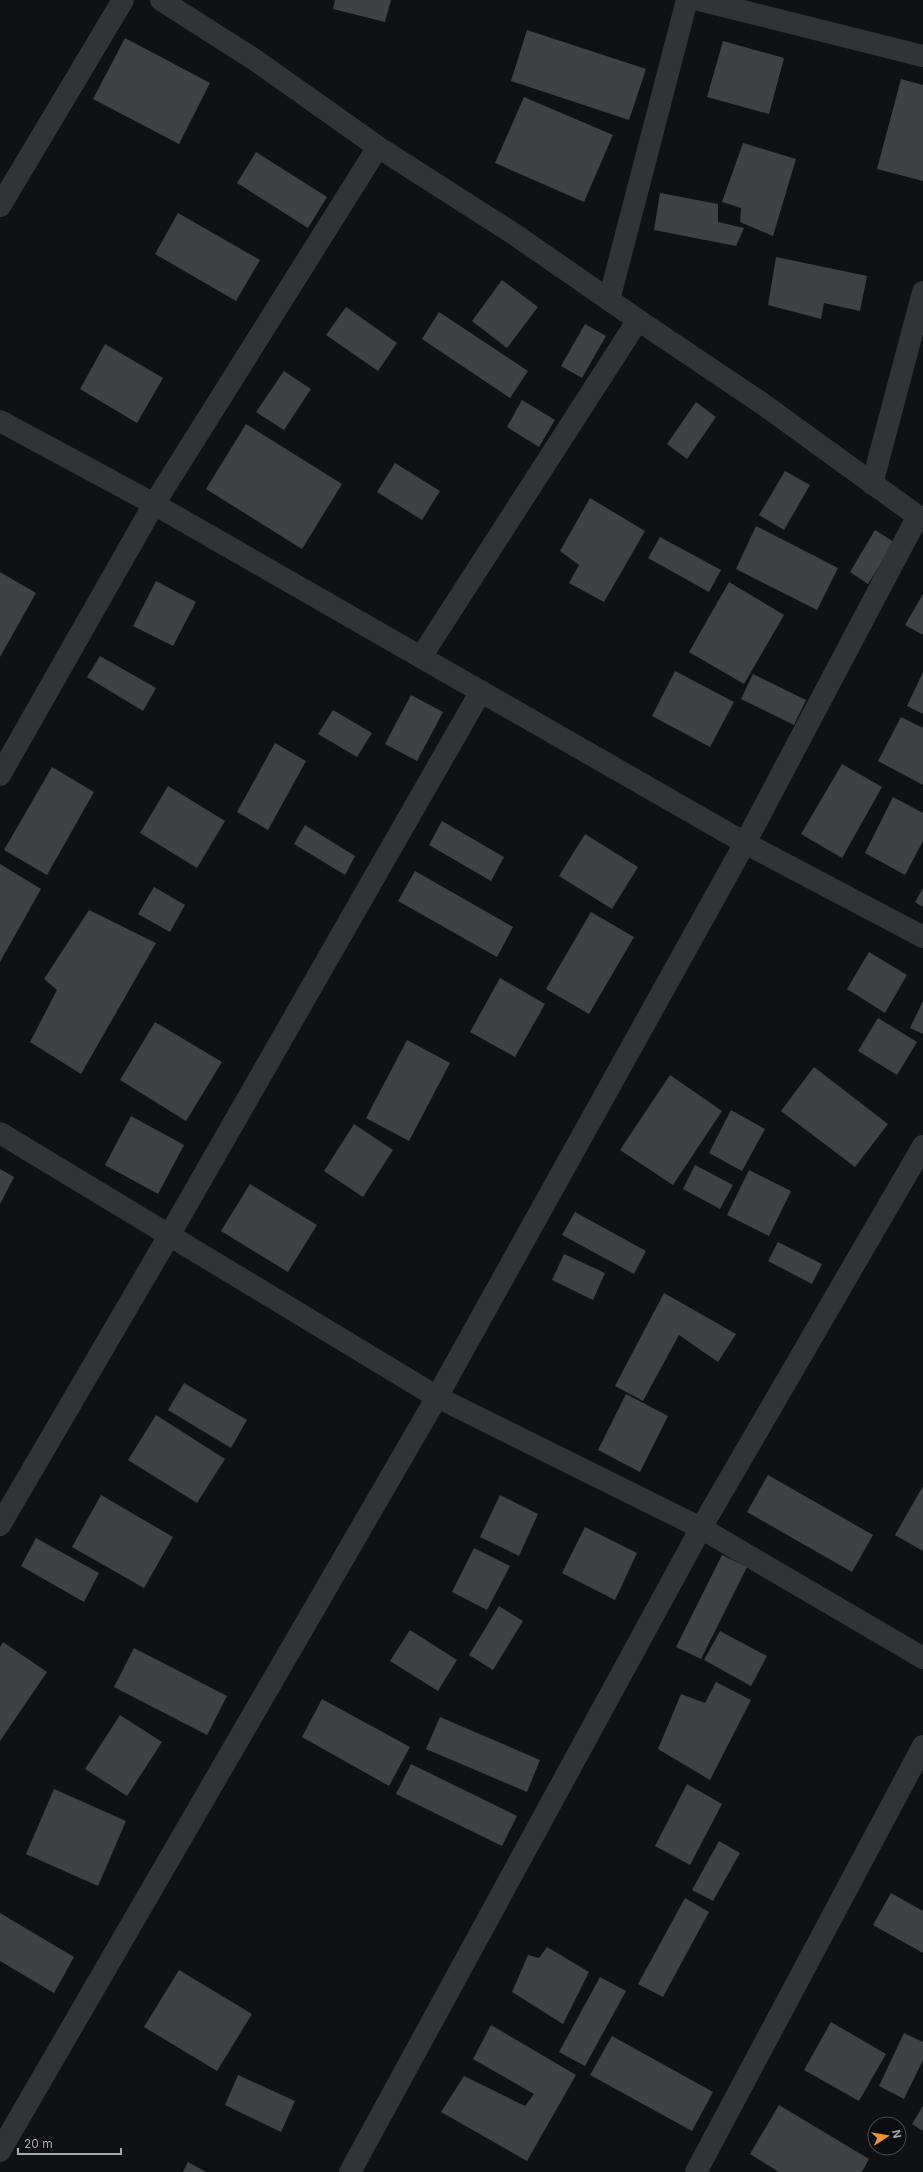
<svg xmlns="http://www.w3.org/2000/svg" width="923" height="2172" font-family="Inter,sans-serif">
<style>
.building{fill:#3f4145}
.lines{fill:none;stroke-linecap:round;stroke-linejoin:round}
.minor{stroke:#313337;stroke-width:22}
</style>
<rect width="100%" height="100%" fill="#101112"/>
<path class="building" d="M335 0H391L385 22 333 9Z
M527 30 646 69 629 120 511 81Z
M125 38 210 83 179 144 93 99Z
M723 41 784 58 769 114 707 97Z
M901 79 923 85V181L877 169Z
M524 97 613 135 584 202 495 163Z
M743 143 796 159 773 236 740 222 741 208 722 202Z
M256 152 327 197 308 228 237 183Z
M660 193 718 204V222L744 228 736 246 654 230Z
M178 213 260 260 236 301 155 254Z
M776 257 867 276 860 311 824 303 821 319 768 305Z
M502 280 538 307 507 348 472 321Z
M346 307 397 343 378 371 326 335Z
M439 312 528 371 510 398 422 339Z
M585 324 606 336 582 378 561 366Z
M105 344 163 378 137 423 80 389Z
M284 371 311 389 284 430 256 412Z
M522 400 555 420 539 447 507 427Z
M696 402 716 417 687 459 667 444Z
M246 424 342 484 302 549 206 489Z
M395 463 440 491 422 520 377 492Z
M785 471 810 485 784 530 759 515Z
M590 498 645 531 604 602 569 583 579 565 560 551Z
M756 526 838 568 817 610 736 569Z
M875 530 894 542 868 584 850 572Z
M660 537 721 570 709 592 648 558Z
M0 572 36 593 0 657Z
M156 581 196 602 173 646 133 626Z
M729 582 784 615 744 684 689 652Z
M923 594V635L905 625Z
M100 656 156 688 143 711 87 677Z
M675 671 734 702 710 747 652 716Z
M923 672V714L907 706Z
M753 674 806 700 794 725 741 699Z
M411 695 443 712 417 761 385 744Z
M333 710 372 733 357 757 318 734Z
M901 717 923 728V785L878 761Z
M275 743 306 761 268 830 237 812Z
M842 764 882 787 842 858 801 834Z
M52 767 94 792 47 875 4 850Z
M168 786 225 821 197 868 140 833Z
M893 797 923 813V841L905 875 865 853Z
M442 821 504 857 491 881 429 845Z
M305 825 355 856 345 875 294 844Z
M585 834 638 867 612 909 559 876Z
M0 864 41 889 0 962Z
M415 871 513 927 497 957 398 901Z
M154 887 185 905 170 932 138 914Z
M923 888V907L915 902Z
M89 910 156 943 81 1074 30 1042 57 990 44 979Z
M591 912 634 937 589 1014 546 989Z
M869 952 907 975 885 1013 847 989Z
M500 978 545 1004 515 1057 470 1032Z
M923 1001V1034L910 1028Z
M878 1018 917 1042 897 1075 858 1051Z
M155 1022 222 1062 186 1121 120 1080Z
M407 1040 450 1063 409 1141 366 1118Z
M814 1067 888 1124 855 1167 781 1111Z
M670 1075 722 1111 673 1185 620 1150Z
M731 1110 765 1129 742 1171 709 1153Z
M131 1116 184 1145 158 1194 105 1165Z
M354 1124 393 1150 363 1197 324 1171Z
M695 1165 733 1185 720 1209 683 1189Z
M0 1169 14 1177 0 1204Z
M749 1170 791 1191 769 1236 727 1215Z
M250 1184 317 1225 288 1272 221 1231Z
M575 1212 646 1251 634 1274 562 1235Z
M778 1242 822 1264 812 1284 768 1261Z
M564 1254 605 1273 593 1300 552 1280Z
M664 1293 736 1334 718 1362 679 1335 643 1401 615 1386Z
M184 1383 247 1420 231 1448 168 1410Z
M626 1394 668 1416 640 1472 598 1450Z
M156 1415 225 1459 197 1503 128 1460Z
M768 1475 873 1535 852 1572 747 1512Z
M923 1486V1551L895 1535Z
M101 1495 173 1537 144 1588 72 1547Z
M500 1495 538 1514 519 1556 480 1537Z
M585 1527 637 1553 615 1600 562 1573Z
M36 1538 99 1573 84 1602 21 1566Z
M474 1548 510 1566 487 1610 452 1592Z
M722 1555 747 1567 701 1659 676 1647Z
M499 1606 523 1621 493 1670 469 1655Z
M410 1630 457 1660 438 1691 390 1661Z
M720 1631 767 1656 751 1686 704 1660Z
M3 1642 47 1672 0 1741V1647Z
M134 1648 227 1696 207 1735 114 1687Z
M716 1682 751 1700 710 1780 658 1749 681 1694 705 1703Z
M322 1699 410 1747 389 1786 302 1737Z
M120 1715 162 1742 127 1796 85 1769Z
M440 1717 540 1760 527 1792 426 1749Z
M411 1764 517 1816 502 1846 396 1794Z
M687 1784 722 1804 690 1865 655 1846Z
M54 1789 126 1821 98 1886 26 1854Z
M719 1841 740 1853 713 1901 692 1890Z
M891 1893 923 1911V1953L873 1925Z
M685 1898 709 1912 663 1997 638 1984Z
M0 1913 74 1957 54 1993 0 1961Z
M547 1947 589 1972 563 2024 512 1992 528 1955 539 1958Z
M179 1970 252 2014 217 2071 144 2027Z
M600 1977 626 1991 585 2066 559 2052Z
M831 2022 886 2054 859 2101 804 2070Z
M491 2025 576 2075 527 2161 441 2112 464 2076 525 2106 534 2094 473 2059Z
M904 2033 923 2042V2060L904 2099 879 2086Z
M612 2036 713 2092 692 2131 590 2075Z
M238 2075 295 2101 281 2132 225 2105Z
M779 2105 869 2159 862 2172H779L750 2154Z
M923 2106V2131L912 2124Z
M188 2162 206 2172H183Z"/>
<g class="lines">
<path class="minor" d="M161 0 255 60 378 147 514 234 638 320 760 402 923 520
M699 0 923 56
M0 206 123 0
M609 300 687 0
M0 421 154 504 745 843 923 937
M872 484 923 292
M421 657 638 320
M0 775 154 504 378 147
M0 1133 437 1397 701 1528 923 1658
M0 1525 170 1234 481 691
M0 2151 437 1397 745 843 918 516
M350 2172 701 1528 923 1146
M696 2172 923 1746"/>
</g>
<g transform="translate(887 2136) rotate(78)"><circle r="19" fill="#0b0c0d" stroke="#474b4f"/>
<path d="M0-3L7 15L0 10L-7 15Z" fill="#f29529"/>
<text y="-6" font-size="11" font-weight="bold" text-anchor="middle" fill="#a1a9b3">N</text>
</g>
<path d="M18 2148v6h103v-6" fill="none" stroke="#a1a9b3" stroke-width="2"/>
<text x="24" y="2148" font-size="12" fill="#a1a9b3" stroke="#0b0c0d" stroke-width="3" paint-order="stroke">20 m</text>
</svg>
